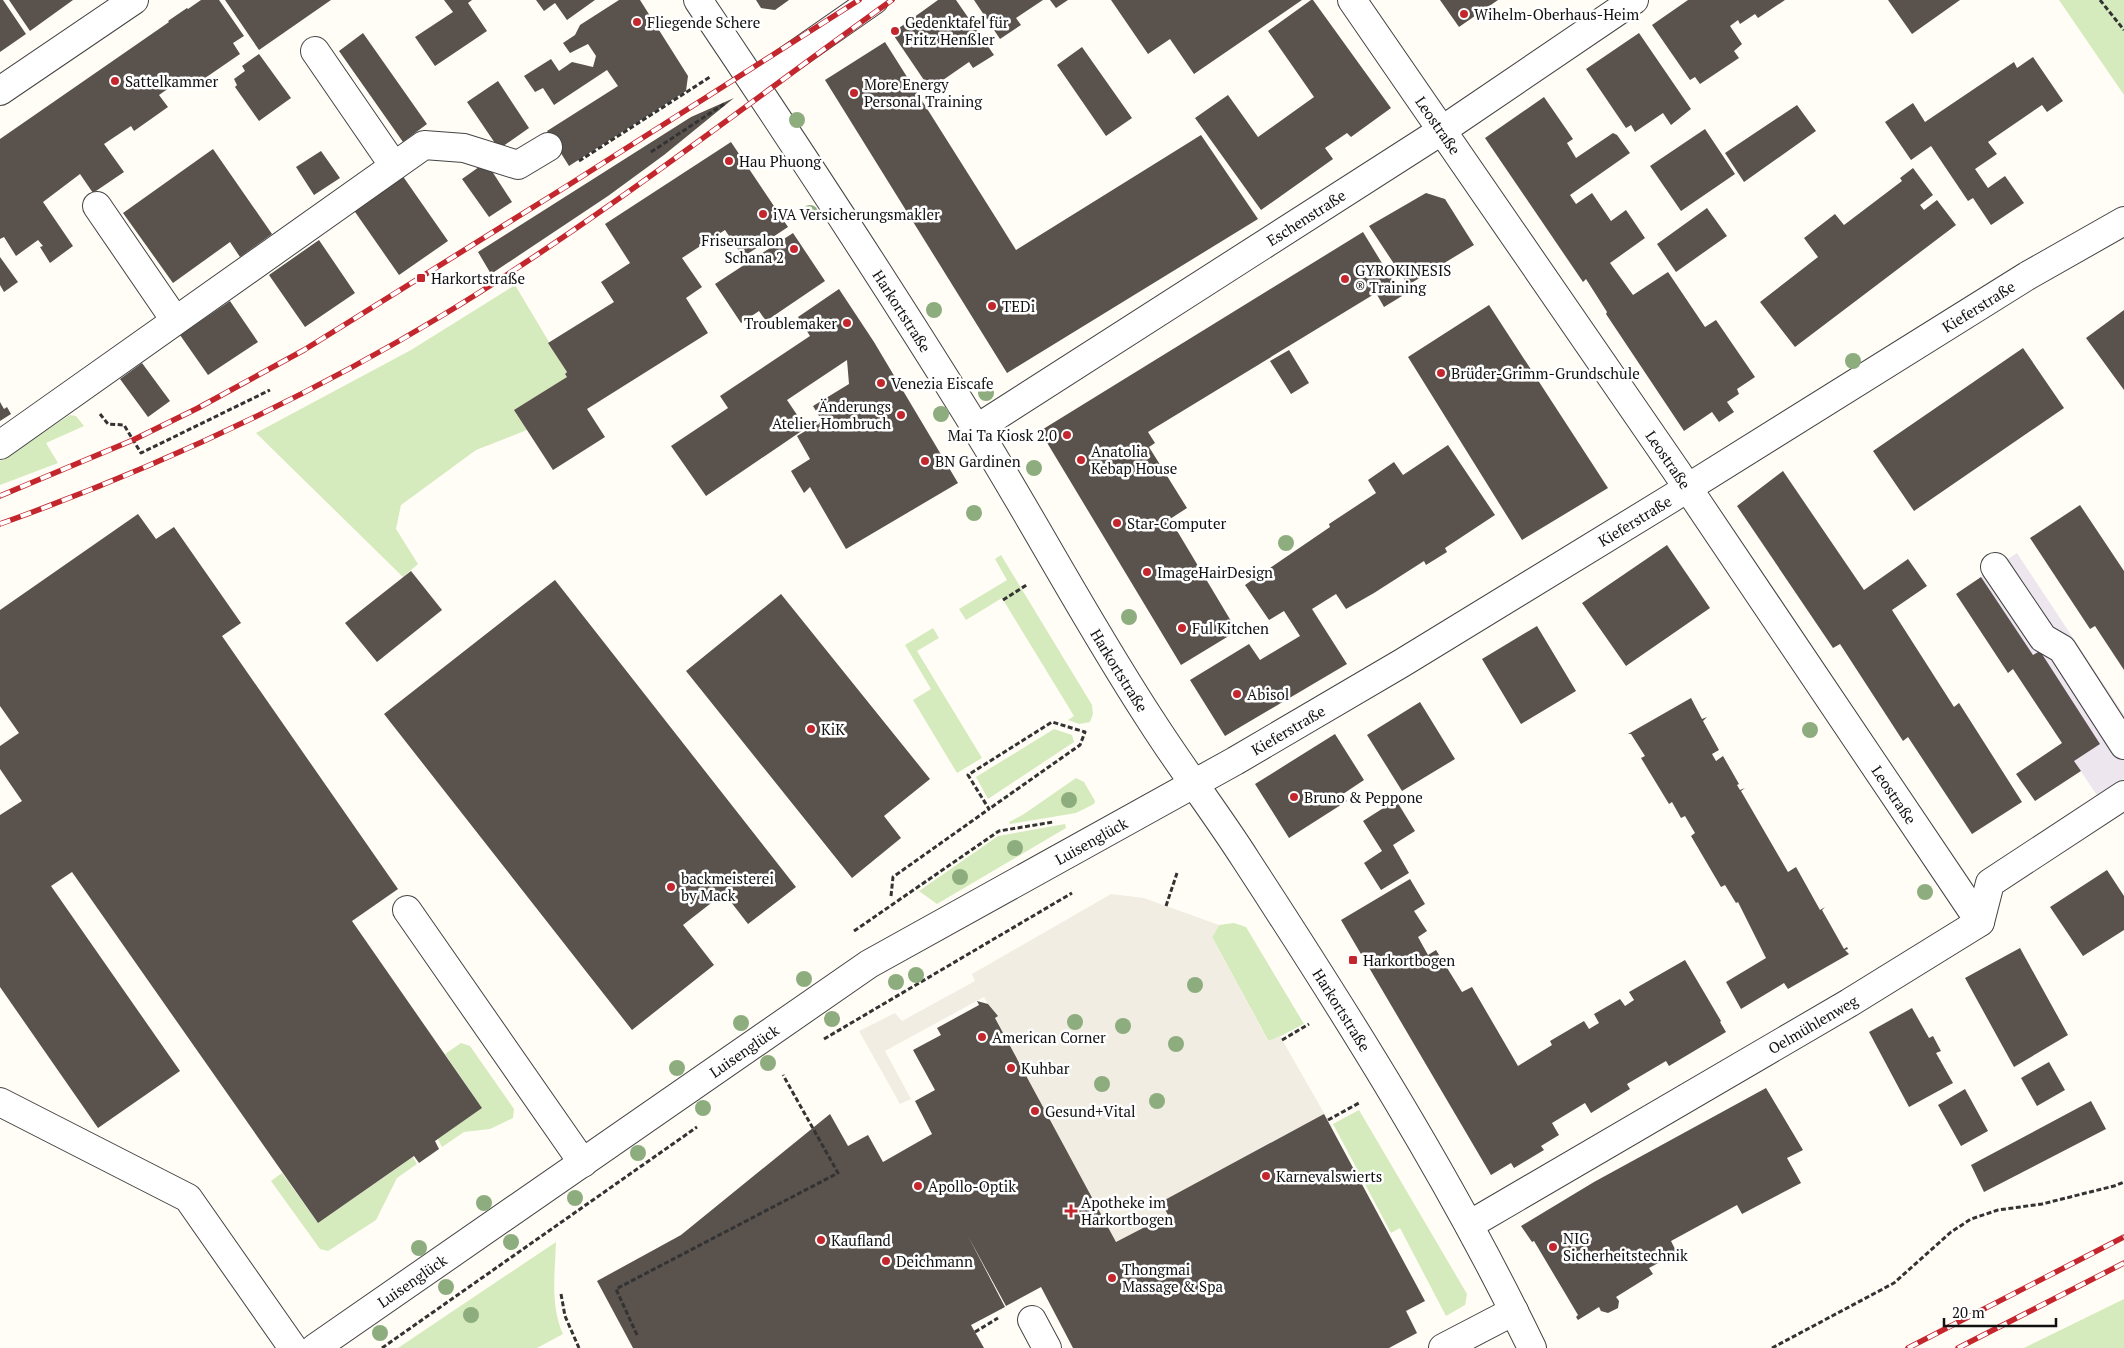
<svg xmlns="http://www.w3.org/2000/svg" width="2124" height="1348" font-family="'PT Serif',serif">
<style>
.industrial{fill:#eee6ef}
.green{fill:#d5ebbd}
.plaza{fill:#f1ede2}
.building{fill:#5a524d}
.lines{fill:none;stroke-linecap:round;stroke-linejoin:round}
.minor-casing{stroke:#444;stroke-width:30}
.path{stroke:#333;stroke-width:3;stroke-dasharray:5 2.5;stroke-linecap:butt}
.minor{stroke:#fff;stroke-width:28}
.rail-casing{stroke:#c4262e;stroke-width:5.5}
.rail{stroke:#fff;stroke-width:4;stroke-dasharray:11;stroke-linecap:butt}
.tree{fill:#8dad7f}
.poi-dot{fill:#c4262e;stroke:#fff;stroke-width:2}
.labels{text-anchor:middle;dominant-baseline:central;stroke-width:5;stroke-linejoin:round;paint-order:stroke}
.poi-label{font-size:15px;fill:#111;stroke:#fff;text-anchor:start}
.street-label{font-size:15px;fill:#111;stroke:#fff}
</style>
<rect width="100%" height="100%" fill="#fffdf5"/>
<path class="industrial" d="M2017 553 2124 715V779L2098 797 2013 669 2008 673 1956 594Z"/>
<path class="green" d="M2059 0H2124V95Z
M515 285 567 372 565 374 567 377 515 410 527 430 476 450 401 505 396 529 418 564 403 577 256 433 411 350Z
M70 415 76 416 84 426 46 443 58 463 0 485V461Z
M1001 555 1092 705 1093 714 1090 722 1079 724 1068 720 1074 716 1002 598 966 620 959 609 1007 580 995 559Z
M933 628 939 638 917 651 982 758 957 773 913 700 931 689 905 645Z
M1054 729 1072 735 1074 742 988 799 976 777Z
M1076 778 1084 782 1095 801 1094 804 1076 813 1010 824 1009 822 1024 814Z
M1065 824 1066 828 937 904 919 891 998 836Z
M1234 923 1246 927 1304 1024 1269 1042 1212 937 1219 925Z
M461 1043 470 1046 514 1109 513 1118 490 1129 464 1132 442 1147 438 1139 482 1108 445 1054Z
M1359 1110 1467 1294 1465 1305 1446 1316 1400 1228 1391 1233 1333 1124Z
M413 1157 417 1164 397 1178 376 1220 328 1251 320 1249 271 1181 282 1173 318 1223Z
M556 1242C555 1273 550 1305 563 1334L537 1348H398Z
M2124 1299V1348H2024Z"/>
<path class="plaza" d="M1111 894 1144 898 1219 925 1212 937 1268 1041 1280 1036 1332 1127 1116 1242 984 997 885 1051 911 1099 900 1104 859 1031 895 1013 902 1021 975 981 972 974Z"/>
<path class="building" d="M0 0H3L26 34 0 52Z
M9 0H73L30 31Z
M201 0H219L244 36 233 43 240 54 192 87 186 76 159 95 168 107 134 131 131 126 104 144 124 172 93 193 80 174 43 202 73 246 50 263 40 247 43 246 38 240 16 256 4 237 0 239V139L169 22 168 21 187 8 188 9Z
M225 0H331L259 50Z
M444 0H472L468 3 487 31 435 66 415 37 453 12Z
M536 0H595L567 20 555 3 544 11Z
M619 0H640L688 76 686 91 569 166 547 131 618 86 607 70 554 105 543 88 535 92 524 76 551 59 559 71 572 62 593 67 596 56 588 44 570 53 563 43 575 35 580 25Z
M756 0H789L775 10 761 8Z
M938 0H956L994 55 973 68 969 62 930 89 892 33Z
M974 0H1043L1016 18 1021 25 1000 39Z
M1050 0H1068L1056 8Z
M1111 0H1302L1194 74 1170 39 1148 54Z
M1311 0H1313L1391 108 1351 137 1347 133 1325 148 1333 159 1261 210 1195 118 1228 95 1258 137 1314 97 1268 31Z
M1440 0H1498L1459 27Z
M1688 0H1785L1758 18 1755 14 1740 24 1738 20 1730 26 1742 44 1734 51 1739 58 1700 84 1695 77 1690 80 1652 25Z
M1888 0H1960L1912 34Z
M363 33 427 124 403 142 339 51Z
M1639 33 1691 109 1671 125 1663 113 1635 132 1631 125 1626 128 1586 69Z
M885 42 996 218 989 223 996 218 1016 250 1201 135 1258 219 1007 373 825 80Z
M1082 47 1132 118 1106 136 1057 65Z
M259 54 291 98 259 121 235 87 237 85 234 79 245 71 242 66Z
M2033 57 2063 101 2047 112 2042 105 1988 142 1997 154 1975 169 1988 188 2005 176 2024 203 1991 225 1973 198 1968 201 1931 146 1911 160 1885 122 1913 103 1925 122 2014 62 2017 68Z
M498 81 529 128 499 149 467 102Z
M1544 97 1573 139 1567 143 1576 158 1613 133 1617 135 1630 153 1570 195 1576 204 1592 193 1611 221 1626 210 1645 238 1610 263 1633 295 1668 272 1705 327 1716 320 1755 377 1737 389 1739 394 1727 402 1734 412 1719 422 1712 412 1684 431 1606 314 1607 312 1586 279 1583 282 1485 138Z
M734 98 664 155 608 196 491 274 478 252 691 117Z
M1797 105 1816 131 1744 182 1725 153Z
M1705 129 1735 174 1681 211 1650 166Z
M731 142 788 227 743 257 725 230 682 258 702 287 686 298 708 333 587 409 605 437 553 470 514 410 567 377 565 374 567 372 548 343 614 302 601 282 630 263 605 224Z
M213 149 272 234 240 257 230 242 173 283 123 213Z
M321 151 340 178 314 195 296 167Z
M486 162 512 202 489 217 462 179Z
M1913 168 1933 195 1920 205 1924 210 1937 200 1956 225 1795 347 1760 302 1818 257 1804 238 1835 214 1844 225 1902 181 1900 178Z
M402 175 448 241 399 275 353 209Z
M1426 193 1445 199 1474 245 1408 285 1369 226Z
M1707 208 1727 236 1676 272 1657 244Z
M1363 232 1402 296 1384 307 1376 293 1148 432 1155 443 1149 447 1187 508 1170 519 1237 631 1181 665 1040 431Z
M793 233 825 281 766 321 759 311 741 323 715 284Z
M319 240 355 293 305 327 269 275Z
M0 257 18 282 4 292 0 285Z
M839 289 874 342 958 483 846 549 810 487 804 493 791 471 810 459 797 436 822 421 813 406 849 384 847 360 787 400 806 428 706 496 671 446 728 408 720 396 810 336 798 317Z
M230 301 258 342 208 375 180 335Z
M1489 305 1608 488 1522 540 1408 357Z
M2124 310V390L2086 338Z
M2023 348 2064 408 1914 511 1873 451Z
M1289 350 1309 383 1291 394 1270 361Z
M142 363 170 401 148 417 120 379Z
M0 402 4 409 7 407 11 414 0 421Z
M1448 445 1495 515 1445 548 1447 552 1426 565 1424 561 1374 593 1346 609 1336 594 1312 609 1347 664 1225 736 1190 680 1249 644 1260 660 1300 636 1284 611 1269 620 1245 585 1330 527 1329 524 1376 493 1368 480 1394 462 1403 475Z
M1783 471 1864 590 1908 559 1927 586 1892 610 1954 707 1959 703 2022 802 1972 834 1908 737 1903 741 1840 644 1833 648 1737 506Z
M2080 505 2124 571V670L2095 626 2090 629 2030 538Z
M138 514 156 539 174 527 241 623 222 636 398 889 352 921 482 1108 435 1141 439 1149 419 1163 414 1156 318 1223 72 872 51 886 180 1071 98 1128 0 987V815L22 801 0 769V746L19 733 0 706V610Z
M1667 545 1710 608 1626 666 1582 603Z
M411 571 442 610 377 662 345 623Z
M1981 577 2033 655 2040 651 2100 744 2074 761 2081 771 2035 801 2016 774 2062 743 2013 669 2008 673 1956 594Z
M555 580 796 887 748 924 724 893 683 925 714 965 632 1030 384 714Z
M781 594 930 779 884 816 901 838 852 878 686 671Z
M1537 626 1576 691 1521 724 1482 659Z
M1691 698 1702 719 1707 717 1703 721 1719 750 1712 754 1716 761 1723 756 1739 784 1737 785 1740 790 1745 788 1741 791 1788 872 1796 867 1820 910 1825 907 1822 910 1844 949 1847 947 1848 949 1845 950 1849 954 1788 989 1784 983 1741 1009 1726 982 1766 958 1738 902 1736 903 1725 885 1721 887 1691 836 1695 833 1685 816 1681 818 1672 802 1669 804 1641 758 1645 756 1631 734H1628Z
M1420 702 1455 759 1402 791 1367 735Z
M1335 734 1364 780 1343 794 1347 801 1289 838 1255 784Z
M1396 800 1415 831 1393 845 1409 873 1381 890 1364 863 1382 851 1363 821Z
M2107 870 2124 896V930L2083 956 2050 907Z
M1410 879 1425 904 1414 911 1427 931 1418 937 1428 955 1436 950 1462 992 1472 987 1518 1066 1552 1045 1550 1041 1584 1021 1589 1029 1599 1023 1594 1014 1620 999 1625 1006 1634 1000 1629 992 1685 960 1721 1021 1720 1022 1726 1032 1669 1066 1666 1061 1627 1084 1630 1089 1591 1113 1585 1103 1552 1123 1559 1135 1541 1146 1544 1150 1514 1168 1511 1163 1491 1175 1341 920Z
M2020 948 2068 1035 2014 1067 1965 978Z
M977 1001 988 1004 998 1016 995 1018 1116 1242 1168 1215 1161 1202 1324 1114 1425 1301 1406 1311 1417 1333 1389 1348H1073L1041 1287 1006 1306 968 1236 1005 1307 971 1325 984 1348H633L597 1281 681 1235 830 1114 848 1146 868 1135 883 1162 932 1134 915 1101 935 1090 913 1050 941 1035 937 1028 979 1005Z
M1912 1008 1929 1038 1933 1036 1941 1051 1936 1053 1953 1083 1909 1107 1869 1032Z
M2049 1062 2065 1090 2037 1106 2021 1078Z
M1766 1088 1803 1150 1787 1158 1801 1183 1742 1214 1737 1205 1671 1241 1677 1253 1649 1268 1653 1274 1616 1297 1619 1301 1618 1308 1608 1313 1601 1311 1599 1307 1578 1320 1576 1317 1578 1315 1534 1241 1532 1242 1521 1226 1594 1182Z
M1965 1089 1988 1131 1961 1146 1938 1105Z
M2091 1101 2106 1129 1984 1192 1971 1165Z"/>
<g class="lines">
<g class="minor-casing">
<g id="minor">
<path id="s1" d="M698 0C793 141 886 283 976 428 1036 525 1089 626 1152 722 1182 769 1216 813 1246 860 1349 1018 1450 1178 1532 1348"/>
<path id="s2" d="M1352 0 1675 469 1980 922"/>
<path d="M315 51 394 166"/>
<path d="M755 83 874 0"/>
<path d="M0 91 134 0"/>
<path d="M97 206 175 320"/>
<path id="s3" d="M976 429 1441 131 1634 0"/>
<path d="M0 445 424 145 464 148 518 165 548 147"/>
<path d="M1995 567 2043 638 2062 649 2124 745"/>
<path d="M407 910 583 1163"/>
<path d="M0 1102 188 1198 293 1348"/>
<path id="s4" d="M1469 1225 1849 1003 1980 922 1990 883 2124 795"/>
<path d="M1032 1320 1047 1348"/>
<path id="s5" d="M315 1348 869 964 1235 761 1402 663 1670 499 2027 276 2124 221"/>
<path d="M1443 1348 1514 1311"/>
</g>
</g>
<path class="path" d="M2100 0 2124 30
M651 152 724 104
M579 161 710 77
M100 414 108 424 124 425 141 453 270 390
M1003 600 1028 584
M891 896 893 877 989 809 968 775 1052 722 1085 732 1080 745 989 809
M1166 906 1177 873
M854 931 999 831 1053 822
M824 1039 1072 893
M1282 1040 1309 1024
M1328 1120 1359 1103
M561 1294 565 1316 579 1348
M975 1332 998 1318
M637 1335 616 1289 838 1173 783 1075
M382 1348 697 1127
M1772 1348 1894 1283 1951 1232 1971 1219 1998 1210 2042 1204 2114 1186 2124 1182"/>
<use href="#minor" class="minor"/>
<g class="rail-casing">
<path id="rail" d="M0 496 133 440 198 408 304 350 567 186 859 0
M0 524C153 469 304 399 443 315 599 220 744 106 892 0
M1908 1348 2124 1237
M1958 1348 2124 1263"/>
</g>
<use href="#rail" class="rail"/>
</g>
<g class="tree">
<circle cx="797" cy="120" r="8"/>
<circle cx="810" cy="213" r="8"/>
<circle cx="934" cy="310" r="8"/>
<circle cx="1853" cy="361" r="8"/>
<circle cx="986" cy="393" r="8"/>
<circle cx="941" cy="414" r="8"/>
<circle cx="1034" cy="468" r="8"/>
<circle cx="974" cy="513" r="8"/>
<circle cx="1286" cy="543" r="8"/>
<circle cx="1129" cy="617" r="8"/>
<circle cx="1810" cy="730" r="8"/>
<circle cx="1069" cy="800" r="8"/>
<circle cx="1015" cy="848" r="8"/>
<circle cx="960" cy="877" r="8"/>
<circle cx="1925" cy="892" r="8"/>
<circle cx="916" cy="975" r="8"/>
<circle cx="804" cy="979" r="8"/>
<circle cx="896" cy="982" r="8"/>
<circle cx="1195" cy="985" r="8"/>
<circle cx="832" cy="1019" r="8"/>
<circle cx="1075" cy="1022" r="8"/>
<circle cx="741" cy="1023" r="8"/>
<circle cx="1123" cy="1026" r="8"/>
<circle cx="1176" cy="1044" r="8"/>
<circle cx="768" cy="1063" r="8"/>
<circle cx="677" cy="1068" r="8"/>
<circle cx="1102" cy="1084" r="8"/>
<circle cx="1157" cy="1101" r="8"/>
<circle cx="703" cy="1108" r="8"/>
<circle cx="638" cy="1153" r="8"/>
<circle cx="575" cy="1198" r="8"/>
<circle cx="484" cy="1203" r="8"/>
<circle cx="511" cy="1242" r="8"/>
<circle cx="419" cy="1248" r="8"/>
<circle cx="446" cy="1287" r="8"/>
<circle cx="471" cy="1315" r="8"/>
<circle cx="380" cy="1333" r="8"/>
</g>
<g class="poi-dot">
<circle cx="1464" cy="14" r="5"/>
<circle cx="637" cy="22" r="5"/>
<circle cx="895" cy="31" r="5"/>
<circle cx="115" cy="81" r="5"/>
<circle cx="854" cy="93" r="5"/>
<circle cx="729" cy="161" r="5"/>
<circle cx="763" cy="214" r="5"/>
<circle cx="794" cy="249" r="5"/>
<rect x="416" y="273" width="10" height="10" rx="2.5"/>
<circle cx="1345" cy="279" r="5"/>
<circle cx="992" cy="306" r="5"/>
<circle cx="847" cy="323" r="5"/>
<circle cx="1441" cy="373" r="5"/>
<circle cx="881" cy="383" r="5"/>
<circle cx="901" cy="415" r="5"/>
<circle cx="1067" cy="435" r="5"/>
<circle cx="1081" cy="460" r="5"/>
<circle cx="925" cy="461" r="5"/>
<circle cx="1117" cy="523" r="5"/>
<circle cx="1147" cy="572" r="5"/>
<circle cx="1182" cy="628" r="5"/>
<circle cx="1237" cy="694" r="5"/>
<circle cx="811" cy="729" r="5"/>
<circle cx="1294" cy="797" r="5"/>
<circle cx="671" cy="887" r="5"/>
<rect x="1348" y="955" width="10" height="10" rx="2.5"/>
<circle cx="982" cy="1037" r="5"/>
<circle cx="1011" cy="1068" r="5"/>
<circle cx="1035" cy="1111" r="5"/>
<circle cx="1266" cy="1176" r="5"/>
<circle cx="918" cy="1186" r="5"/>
<path d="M1068.5 1203.5h5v5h5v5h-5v5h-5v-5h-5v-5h5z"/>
<circle cx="821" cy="1240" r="5"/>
<circle cx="1553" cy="1247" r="5"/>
<circle cx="886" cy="1261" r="5"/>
<circle cx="1112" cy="1278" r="5"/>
</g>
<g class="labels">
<g class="poi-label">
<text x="1474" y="14">Wihelm-Oberhaus-Heim</text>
<text x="647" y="22">Fliegende Schere</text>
<text x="905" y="22">Gedenktafel für<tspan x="905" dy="17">Fritz Henßler</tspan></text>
<text x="125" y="81">Sattelkammer</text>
<text x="864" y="84">More Energy<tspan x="864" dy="17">Personal Training</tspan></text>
<text x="739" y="161">Hau Phuong</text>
<text x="773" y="214">iVA Versicherungsmakler</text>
<text x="784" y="240" text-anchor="end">Friseursalon<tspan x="784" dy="17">Schana 2</tspan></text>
<text x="1355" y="270">GYROKINESIS<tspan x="1355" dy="17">® Training</tspan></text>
<text x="431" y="278">Harkortstraße</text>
<text x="1002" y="306">TEDi</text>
<text x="837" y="323" text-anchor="end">Troublemaker</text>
<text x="1451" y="373">Brüder-Grimm-Grundschule</text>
<text x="891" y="383">Venezia Eiscafe</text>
<text x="891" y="406" text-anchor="end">Änderungs<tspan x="891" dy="17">Atelier Hombruch</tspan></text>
<text x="1057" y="435" text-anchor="end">Mai Ta Kiosk 2.0</text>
<text x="1091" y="451">Anatolia<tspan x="1091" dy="17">Kebap House</tspan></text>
<text x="935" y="461">BN Gardinen</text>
<text x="1127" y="523">Star-Computer</text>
<text x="1157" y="572">ImageHairDesign</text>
<text x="1192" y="628">Ful Kitchen</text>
<text x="1247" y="694">Abisol</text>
<text x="821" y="729">KiK</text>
<text x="1304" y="797">Bruno &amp; Peppone</text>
<text x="681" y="878">backmeisterei<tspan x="681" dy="17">by Mack</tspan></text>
<text x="1363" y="960">Harkortbogen</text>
<text x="992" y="1037">American Corner</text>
<text x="1021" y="1068">Kuhbar</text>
<text x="1045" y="1111">Gesund+Vital</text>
<text x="1276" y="1176">Karnevalswierts</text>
<text x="928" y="1186">Apollo-Optik</text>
<text x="1081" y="1202">Apotheke im<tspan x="1081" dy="17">Harkortbogen</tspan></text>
<text x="1563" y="1238">NIG<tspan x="1563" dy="17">Sicherheitstechnik</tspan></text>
<text x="831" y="1240">Kaufland</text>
<text x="896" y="1261">Deichmann</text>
<text x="1122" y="1269">Thongmai<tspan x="1122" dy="17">Massage &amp; Spa</tspan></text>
</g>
<g class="street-label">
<text stroke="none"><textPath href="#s2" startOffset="152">Leostraße</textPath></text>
<text stroke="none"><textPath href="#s3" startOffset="392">Eschenstraße</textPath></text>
<text stroke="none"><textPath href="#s5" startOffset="1964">Kieferstraße</textPath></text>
<text stroke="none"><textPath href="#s1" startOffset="372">Harkortstraße</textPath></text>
<text stroke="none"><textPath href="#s2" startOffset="558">Leostraße</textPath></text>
<text stroke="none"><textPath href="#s5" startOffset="1559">Kieferstraße</textPath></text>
<text stroke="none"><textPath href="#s1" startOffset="792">Harkortstraße</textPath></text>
<text stroke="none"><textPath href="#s5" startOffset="1154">Kieferstraße</textPath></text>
<text stroke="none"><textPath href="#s2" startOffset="962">Leostraße</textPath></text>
<text stroke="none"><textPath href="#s5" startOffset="928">Luisenglück</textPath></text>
<text stroke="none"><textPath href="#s1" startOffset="1198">Harkortstraße</textPath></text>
<text stroke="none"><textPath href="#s4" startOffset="398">Oelmühlenweg</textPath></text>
<text stroke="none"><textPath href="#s5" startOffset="522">Luisenglück</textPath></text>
<text stroke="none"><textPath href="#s5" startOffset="118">Luisenglück</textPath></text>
</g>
</g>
<path d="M1944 1318v8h112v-8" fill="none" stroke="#111111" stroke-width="2.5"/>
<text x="1952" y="1318" font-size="15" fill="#111111" stroke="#ffffff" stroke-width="4" paint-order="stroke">20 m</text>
</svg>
